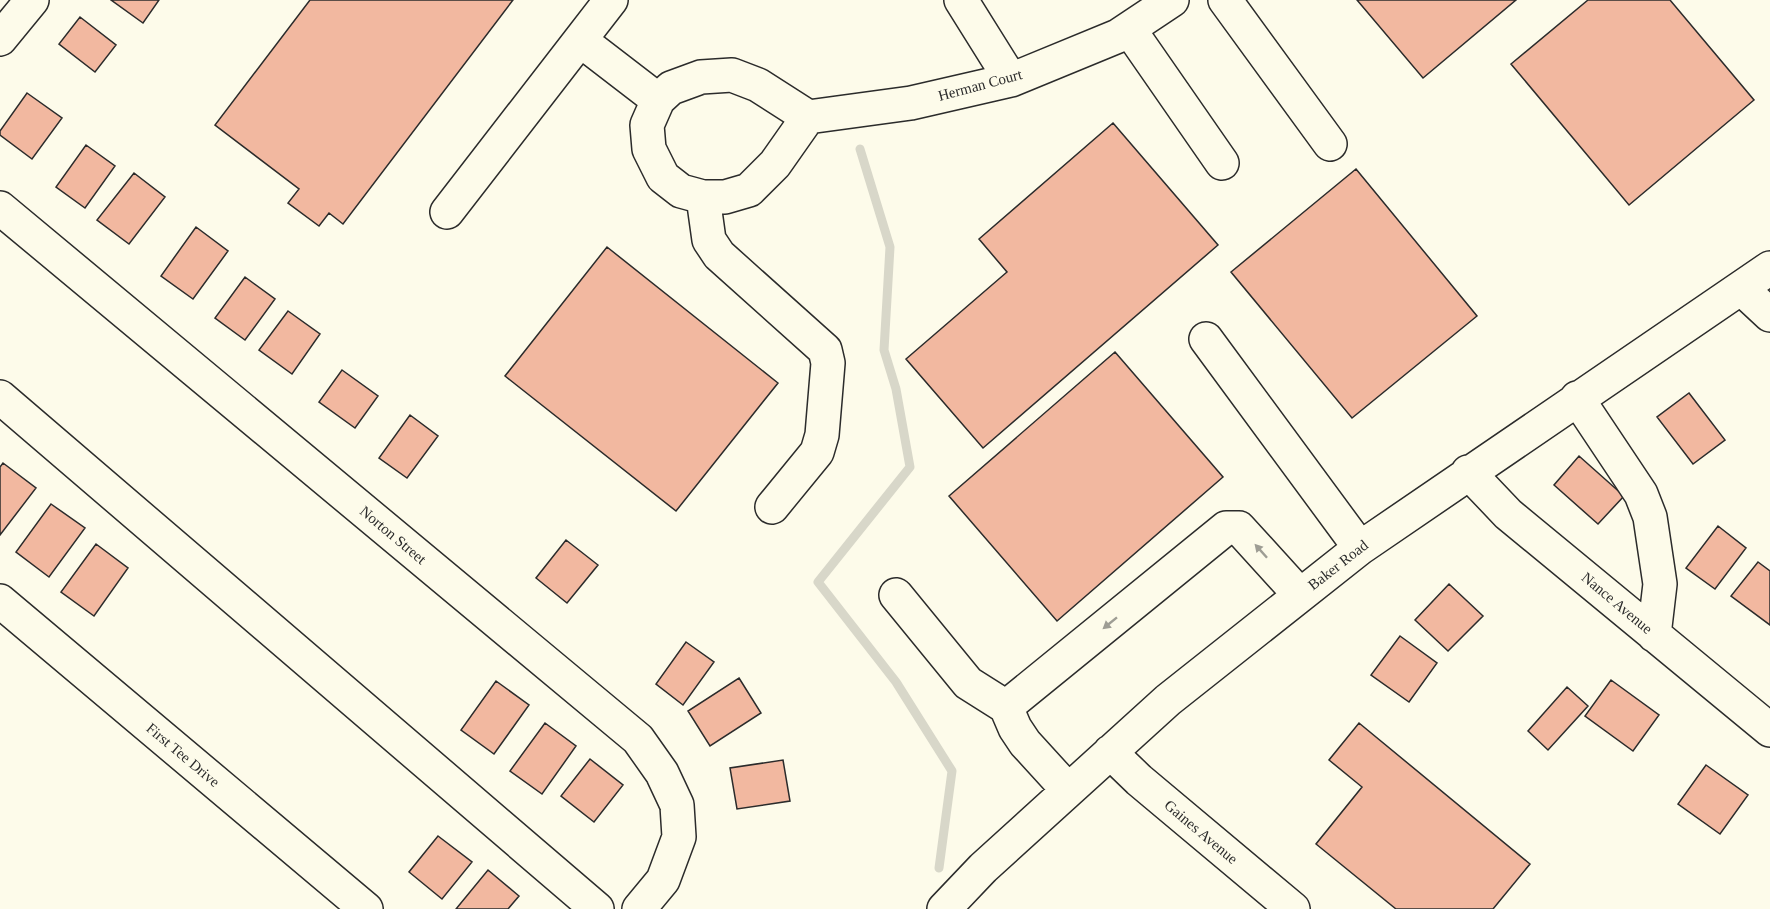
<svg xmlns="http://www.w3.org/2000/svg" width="1770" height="909" font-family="'Times New Roman',serif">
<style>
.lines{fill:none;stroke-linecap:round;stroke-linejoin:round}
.stream{stroke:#d8d7c9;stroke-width:9}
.building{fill:#f2b8a0;stroke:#2b2b2b;stroke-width:1.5}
.minor-casing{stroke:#2b2b2b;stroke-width:36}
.minor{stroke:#fdfbea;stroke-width:33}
.oneway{fill:#9e9d94}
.labels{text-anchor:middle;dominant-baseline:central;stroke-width:4.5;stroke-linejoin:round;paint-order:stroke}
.street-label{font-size:15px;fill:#2b2b2b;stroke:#fdfbea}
</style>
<rect width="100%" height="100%" fill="#fdfbea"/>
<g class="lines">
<path class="stream" d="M860 149 890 247 884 350 896 389 910 467 818 582 896 682 952 771 939 868"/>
</g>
<path class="building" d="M111 0H159L143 23Z
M310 0H513L343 224 329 213 319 226 288 203 299 189 215 125Z
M1357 0H1516L1423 78Z
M1588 0H1670L1754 100 1629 205 1511 64Z
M80 17 116 45 95 72 59 44Z
M27 93 62 118 32 159 0 135V131Z
M1113 123 1218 245 983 448 906 359 1007 272 979 239Z
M86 145 115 166 85 208 56 187Z
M1356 169 1477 316 1352 418 1231 272Z
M134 173 165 197 129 244 97 220Z
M196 227 228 251 193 299 161 276Z
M607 247 778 383 676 511 505 376Z
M245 277 275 299 245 340 215 318Z
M288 311 320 334 292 374 259 350Z
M1115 352 1223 477 1057 621 949 496Z
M342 370 378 396 355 428 319 402Z
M1689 393 1725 440 1693 464 1657 417Z
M410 415 438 436 407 478 379 458Z
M1579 456 1624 496 1598 524 1554 485Z
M3 463 36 488 0 535V467Z
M51 504 85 528 49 577 16 552Z
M1718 526 1746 548 1715 589 1686 568Z
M566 540 598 565 567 603 536 578Z
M96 544 128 568 94 616 61 592Z
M1758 562 1770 571V625L1731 596Z
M1449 584 1483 616 1448 651 1415 620Z
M1400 636 1437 663 1409 702 1371 675Z
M686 642 714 662 683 705 656 684Z
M739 678 761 713 710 746 688 711Z
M1611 680 1659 715 1633 751 1585 716Z
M496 681 529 705 494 754 461 730Z
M1567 687 1588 706 1548 750 1528 731Z
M545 723 576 746 542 794 510 771Z
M1359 723 1530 864 1493 909H1396L1316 844 1362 787 1329 760Z
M590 759 623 785 594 822 561 796Z
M783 760 790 801 737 809 730 768Z
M1706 765 1748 795 1720 834 1678 804Z
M438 836 472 862 442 899 409 872Z
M488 870 519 896 508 909H456Z"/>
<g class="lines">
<g class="minor-casing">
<path id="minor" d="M961 0 1011 80
M1225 0 1330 144
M1129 29 1222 163
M0 39 32 0
M580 40 611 0
M808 117 775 164 749 190 725 197H703L681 191 663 177 649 149 647 125 658 100 671 88 701 77 732 75 758 85 808 117 911 103 1011 80 1118 36 1172 0
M703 197 709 240 719 255 825 350 828 363 822 435 817 452 772 507
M0 208 638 739 662 773 677 805 679 837 663 880 639 909
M447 212 580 40 658 100
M1741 288 1770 315
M1206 339 1360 548
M0 397 597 909
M1577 398 1641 494 1650 517 1660 584 1654 635
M1468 472 1508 514 1770 730
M896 595 968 683 1006 707 1015 728 1025 743 1068 790
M0 601 366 909
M1006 707 1226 528H1239L1300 595
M1110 752 1139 780 1293 909
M944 909 983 868 1168 700 1360 548 1770 268"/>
</g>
<use href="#minor" class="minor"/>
</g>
<defs><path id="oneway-solid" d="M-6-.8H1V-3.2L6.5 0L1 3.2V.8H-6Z" transform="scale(1.5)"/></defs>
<g class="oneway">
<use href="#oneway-solid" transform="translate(1261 551) rotate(-132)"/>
<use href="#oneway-solid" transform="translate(1110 623) rotate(141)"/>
</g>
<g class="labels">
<g class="street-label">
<text transform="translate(980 85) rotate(-15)">Herman Court</text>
<text transform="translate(393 535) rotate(40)">Norton Street</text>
<text transform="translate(1338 565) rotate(-38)">Baker Road</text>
<text transform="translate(1617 603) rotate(40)">Nance Avenue</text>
<text transform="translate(183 755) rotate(40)">First Tee Drive</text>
<text transform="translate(1201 832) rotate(40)">Gaines Avenue</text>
</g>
</g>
</svg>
